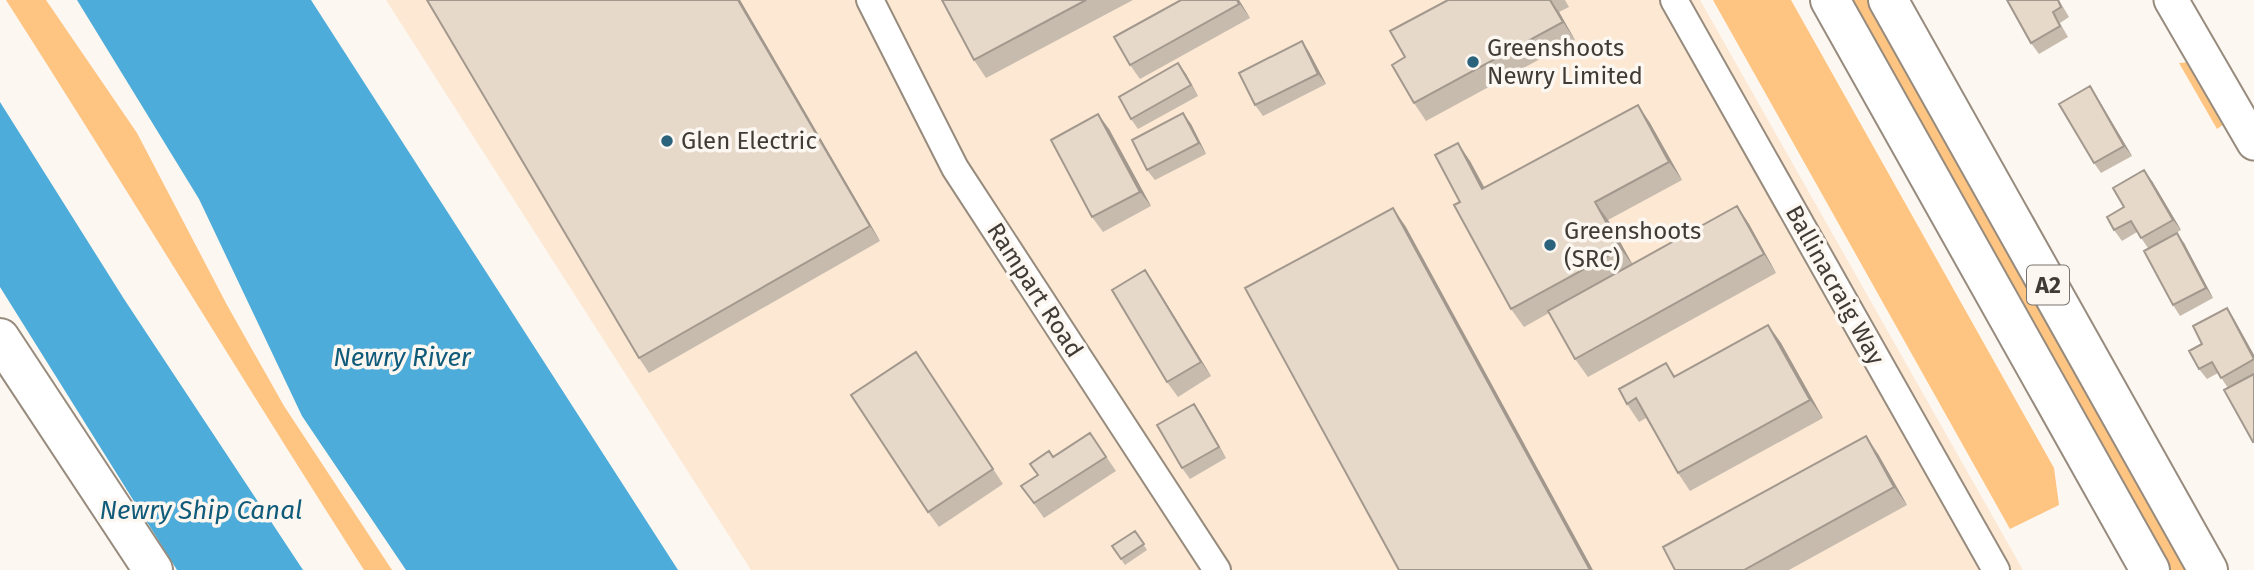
<svg xmlns="http://www.w3.org/2000/svg" width="2254" height="570" font-family="'Fira Sans',sans-serif">
<style>
.built{fill:#fce8d3}
.green{fill:#fec481}
.water{fill:#4dacd9}
.lines{fill:none;stroke-linecap:round;stroke-linejoin:round}
.minor-casing{stroke:#978b7d;stroke-width:30}
.tertiary-casing{stroke:#978b7d;stroke-width:37}
.secondary-casing{stroke:#978b7d;stroke-width:42}
.trunk-casing{stroke:#978b7d;stroke-width:42}
.minor{stroke:#fff;stroke-width:26}
.tertiary{stroke:#fff;stroke-width:33}
.secondary{stroke:#fff;stroke-width:38}
.trunk{stroke:#fff;stroke-width:38}
.wall{fill:#c7bbae}
.shaded-wall{fill:#a2988d}
.building{fill:#e7d9ca;stroke:#a2988d;stroke-width:2}
.poi-dot{fill:#2b637d;stroke:#fdf7f1;stroke-width:2.5}
.labels{text-anchor:middle;dominant-baseline:central;stroke-width:7;stroke-linejoin:round;paint-order:stroke}
.shield{fill:#fdf7f1;stroke:#79736d;stroke-width:2}
.shield-label{font-size:23px;font-weight:bold;fill:#403b35}
.poi-label{font-size:24px;fill:#403b35;stroke:#fdf7f1;text-anchor:start}
.street-label{font-size:24px;fill:#403b35;stroke:#fdf7f1}
.water-label{font-size:26px;font-style:italic;fill:#105b7a;stroke:#fdf7f1}
</style>
<rect width="100%" height="100%" fill="#fdf7f1"/>
<path class="built" d="M386 0H1700L2023 570H751Z"/>
<path class="green" d="M6 0H46L137 133 227 305 284 406 392 570H364C243 381 127 189 6 0Z
M1713 0H1791L2054 468 2059 505 2010 529Z
M1848 0H1875L2193 570H2166Z
M2191 62 2227 122 2217 129 2179 63Z"/>
<path class="water" d="M77 0H311L678 570H406L302 416 199 199Z
M0 102 124 299 303 570H177L0 287Z"/>
<g class="lines">
<g class="minor-casing">
<path id="minor" d="M870 0 955 168 1217 570
M1674 0 1996 570"/>
</g>
<g class="tertiary-casing">
<path id="tertiary" d="M2171 0 2254 143"/>
</g>
<g class="secondary-casing">
<path id="secondary" d="M0 338 153 570"/>
</g>
<g class="trunk-casing">
<path id="trunk" d="M1830 0 2150 570
M1888 0 2208 570"/>
</g>
<use href="#minor" class="minor"/>
<use href="#tertiary" class="tertiary"/>
<use href="#secondary" class="secondary"/>
<use href="#trunk" class="trunk"/>
</g>
<path class="wall" d="M427 0H740L880 241 649 373 639 358Z
M942 0H1133L986 78 974 60Z
M1239 0 1250 18 1140 79 1130 65Z
M1448 0H1565L1569 7 1559 12 1575 40 1426 121 1414 103 1405 57Z
M2007 0H2059L2069 17 2060 23 2068 37 2039 54 2031 43Z
M1302 41 1309 52 1326 84 1263 116 1255 105Z
M1178 63 1198 96 1138 129 1131 119Z
M2090 86 2097 97 2132 156 2101 173 2094 163Z
M1638 105 1650 123 1682 180 1608 220 1632 264 1737 206 1749 224 1776 273 1588 377 1575 359 1549 313 1524 327 1511 309 1460 202 1470 161 1485 188Z
M1191 124 1206 154 1155 180 1147 170Z
M1109 129 1151 206 1103 232 1092 217Z
M2152 181 2181 230 2166 239 2184 243 2213 298 2180 316 2173 305 2148 248 2137 232 2122 241 2114 230 2124 207Z
M1155 285 1211 376 1178 397 1167 382Z
M2227 308 2234 319 2254 355V374L2228 388 2218 373 2207 379 2199 369 2202 344Z
M1768 325 1781 343 1823 418 1690 491 1678 473 1646 418 1639 422 1627 404 1666 363 1675 376Z
M926 367 1003 484 939 527 928 512Z
M1194 404 1226 458 1190 479 1182 468Z
M1090 433 1116 471 1044 518 1021 486 1038 475 1053 457Z
M1878 454 1907 505 1789 570H1675Z
M1135 531 1147 550 1125 565 1112 546Z"/>
<path class="shaded-wall" d="M738 0H740L880 241 870 226Z
M1237 0H1239L1250 18Z
M1550 0 1559 12 1575 40 1563 22Z
M1302 41 1309 52 1326 84 1318 74Z
M1178 63 1186 74 1198 96 1191 85Z
M2090 86 2097 97 2132 156 2124 146Z
M1638 105 1650 123 1682 180 1669 162Z
M1183 113 1191 124 1206 154 1199 143Z
M1098 114 1109 129 1151 206 1140 192Z
M1458 143 1470 161 1495 208 1482 189Z
M2144 170 2152 181 2181 230 2173 220Z
M1595 202 1608 220 1634 267 1621 249Z
M1737 206 1749 224 1776 273 1764 254Z
M1393 208 1406 227 1593 570H1590Z
M2177 233 2184 243 2213 298 2206 288Z
M1145 270 1155 285 1211 376 1201 362Z
M2227 308 2234 319 2254 355V358Z
M1768 325 1781 343 1823 418 1810 400Z
M1194 404 1201 414 1226 458 1219 447Z
M1866 436 1878 454 1907 505 1894 487Z"/>
<path class="building" d="M427 0H738L870 226 639 358Z
M942 0H1086L974 60Z
M1181 0H1237L1239 4 1130 65 1114 37Z
M1448 0H1550L1563 22 1414 103 1392 65 1405 57 1390 31Z
M2007 0H2058L2061 7 2053 12 2060 26 2031 43Z
M1302 41 1318 74 1255 105 1239 73Z
M1178 63 1191 85 1131 119 1119 97Z
M2090 86 2124 146 2094 163 2059 104Z
M1638 105 1669 162 1595 202 1621 249 1511 309 1454 205 1460 202 1435 155 1458 143 1482 189Z
M1183 113 1199 143 1147 170 1132 140Z
M1098 114 1140 192 1092 217 1051 140Z
M2144 170 2173 220 2141 238 2131 221 2114 230 2107 217 2124 207 2113 188Z
M1737 206 1764 254 1575 359 1548 311Z
M1393 208 1590 570H1399L1245 288Z
M2177 233 2206 288 2173 305 2144 251Z
M1145 270 1201 362 1167 382 1112 290Z
M2227 308 2254 359 2221 378 2212 362 2199 369 2189 351 2202 344 2193 326Z
M1768 325 1810 400 1678 473 1636 398 1627 404 1619 389 1666 363 1674 377Z
M916 352 993 469 928 512 851 395Z
M2254 374V442H2253L2224 390Z
M1194 404 1219 447 1182 468 1157 425Z
M1090 433 1106 457 1034 503 1021 486 1038 475 1030 464 1049 451 1053 457Z
M1866 436 1894 487 1744 570H1675L1663 547Z
M1135 531 1144 544 1121 559 1112 546Z"/>
<g class="poi-dot">
<circle cx="1473" cy="62" r="7"/>
<circle cx="667" cy="141" r="7"/>
<circle cx="1550" cy="245" r="7"/>
</g>
<g class="labels">
<rect class="shield" x="2027" y="265.5" width="42" height="39" rx="5"/>
<g class="shield-label">
<text x="2048" y="285">A2</text>
</g>
<g class="poi-label">
<text x="1487" y="48">Greenshoots<tspan x="1487" dy="28">Newry Limited</tspan></text>
<text x="681" y="141">Glen Electric</text>
<text x="1564" y="231">Greenshoots<tspan x="1564" dy="28">(SRC)</tspan></text>
</g>
<g class="street-label">
<text transform="translate(1835 285) rotate(61)">Ballinacraig Way</text>
<text transform="translate(1035 290) rotate(57)">Rampart Road</text>
</g>
<g class="water-label">
<text x="402" y="357">Newry River</text>
<text x="201" y="510">Newry Ship Canal</text>
</g>
</g>
</svg>
